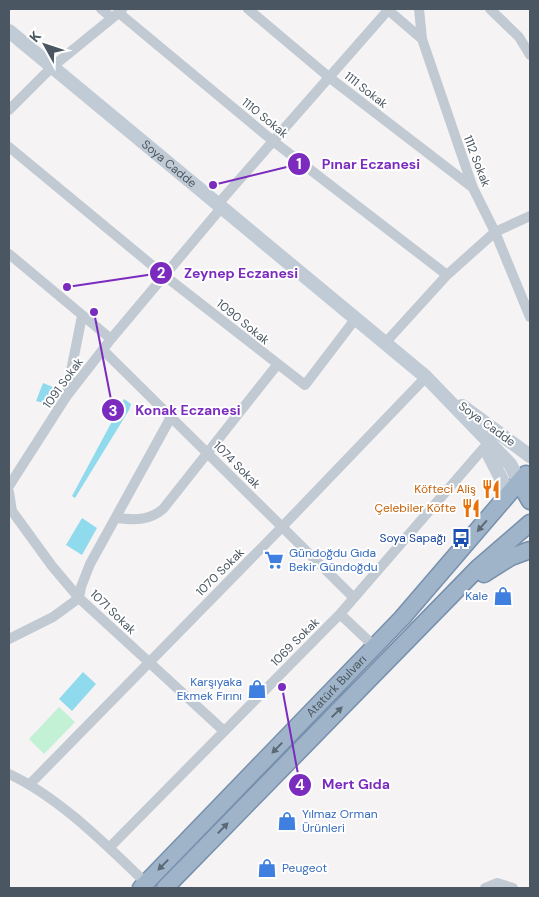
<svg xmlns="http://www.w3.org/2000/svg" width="539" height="897" font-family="'DM Sans',sans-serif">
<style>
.green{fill:#c3f1d5}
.water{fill:#90daee}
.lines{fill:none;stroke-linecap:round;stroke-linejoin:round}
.trunk-casing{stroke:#7690ad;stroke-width:19}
.minor{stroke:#c1cad2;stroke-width:10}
.secondary{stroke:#c1cbd6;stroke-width:14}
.trunk{stroke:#9fb4c9;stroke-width:16}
.oneway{fill:#5b6976}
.labels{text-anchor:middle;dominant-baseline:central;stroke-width:4;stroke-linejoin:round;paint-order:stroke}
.street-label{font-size:12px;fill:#4a5661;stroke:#fff}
.food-label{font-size:12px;fill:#c56008;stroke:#fff;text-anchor:end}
.transit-label{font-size:12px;fill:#164399;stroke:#fff;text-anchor:end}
.shop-label{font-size:12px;fill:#366cbe;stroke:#fff;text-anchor:start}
.leader{fill:none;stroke:#7b2cbf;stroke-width:2}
.callout-dot{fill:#7b2cbf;stroke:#fff;stroke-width:2}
.mark-label{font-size:15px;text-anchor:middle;font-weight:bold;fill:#fff}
.callout-label{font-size:14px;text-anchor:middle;font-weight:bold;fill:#7b2cbf;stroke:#fff;stroke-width:4;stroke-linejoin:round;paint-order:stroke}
</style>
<rect width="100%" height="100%" fill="#f5f3f3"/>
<path class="green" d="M59 707 75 722 44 754 29 739Z"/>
<path class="water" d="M43 383 53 387 48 404 36 401Z
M124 399 131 404 129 410 75 498 72 496Z
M82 518 97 528 82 555 66 545Z
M83 672 96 684 72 711 59 699Z"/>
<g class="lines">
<g class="trunk-casing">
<g id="trunk">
<path d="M526 474 523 489 530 501"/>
<path d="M484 574 511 557 530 550"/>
<path id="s2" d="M141 888 402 618 524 476"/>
<path d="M165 888 478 568 530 523"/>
</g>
</g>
<path class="minor" d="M101 9 112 18
M248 9 330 78 472 187
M387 9 422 39
M419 9 422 39 473 188 495 232 530 317
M490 9 519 37 530 55
M119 13 273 141 447 275
M9 110 52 67 122 10
M9 147 165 276 305 385 356 318
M218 204 389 9
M9 254 111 339
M386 342 447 275 495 232 530 216
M103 350 354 598
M66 396 82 316
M9 486 66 397 111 339 222 207
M9 492 12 511 52 566 79 598 224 731
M117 518C134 520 149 521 163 509L277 365
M340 614 375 647
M9 639 53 617 79 598 81 587 90 564 171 417
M9 774C59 797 106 845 146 883
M30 784 281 528 426 377
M109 848 340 614 488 443
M485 888 497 883 513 888"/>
<g class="secondary">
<path id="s1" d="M9 31 426 377 510 464 523 489"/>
<path d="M462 406 530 456"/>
<path d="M488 443 489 455 506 488 503 502"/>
</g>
<use href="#trunk" class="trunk"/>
</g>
<defs><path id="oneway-solid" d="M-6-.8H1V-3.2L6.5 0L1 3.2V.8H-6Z" transform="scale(1.25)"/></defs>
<g class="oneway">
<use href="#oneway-solid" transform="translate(482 526) rotate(131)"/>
<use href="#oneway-solid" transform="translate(337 712) rotate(-44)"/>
<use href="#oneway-solid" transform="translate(277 748) rotate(134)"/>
<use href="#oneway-solid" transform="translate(223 828) rotate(-46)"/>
<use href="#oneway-solid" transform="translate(163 865) rotate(134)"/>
</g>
<defs>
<g id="restaurant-bare" transform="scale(1.5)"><path d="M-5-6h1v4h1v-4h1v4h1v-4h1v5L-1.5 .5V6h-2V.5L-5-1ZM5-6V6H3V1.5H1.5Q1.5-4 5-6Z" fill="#e8710a" stroke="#fff" stroke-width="2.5" paint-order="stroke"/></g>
<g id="bus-bare" transform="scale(1.5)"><path d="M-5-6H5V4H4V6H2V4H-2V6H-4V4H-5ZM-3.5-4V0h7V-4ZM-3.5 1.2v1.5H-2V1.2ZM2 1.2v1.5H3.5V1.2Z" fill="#1a4fb4" stroke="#fff" stroke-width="2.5" paint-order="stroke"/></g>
<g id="supermarket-bare" transform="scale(1.5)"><path d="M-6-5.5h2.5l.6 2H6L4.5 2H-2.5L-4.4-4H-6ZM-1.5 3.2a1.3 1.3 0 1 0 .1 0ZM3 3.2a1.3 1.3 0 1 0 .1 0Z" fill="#3f7fe0" stroke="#fff" stroke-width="2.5" paint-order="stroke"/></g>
<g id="shop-bare" transform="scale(1.5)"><path d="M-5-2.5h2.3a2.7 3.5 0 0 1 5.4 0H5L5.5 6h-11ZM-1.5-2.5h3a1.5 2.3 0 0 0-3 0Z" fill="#3f7fe0" stroke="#fff" stroke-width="2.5" paint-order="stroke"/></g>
</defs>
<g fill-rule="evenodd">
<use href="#restaurant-bare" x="491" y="489"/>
<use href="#restaurant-bare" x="471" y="508"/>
<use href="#bus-bare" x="461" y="538"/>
<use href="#supermarket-bare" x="274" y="560"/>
<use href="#shop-bare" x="503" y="596"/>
<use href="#shop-bare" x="257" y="689"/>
<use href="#shop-bare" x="287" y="821"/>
<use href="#shop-bare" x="267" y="868"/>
</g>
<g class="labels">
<g class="street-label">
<text transform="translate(366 90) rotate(38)">1111 Sokak</text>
<text transform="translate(265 118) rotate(39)">1110 Sokak</text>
<text transform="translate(477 161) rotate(69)">1112 Sokak</text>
<text stroke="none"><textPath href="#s1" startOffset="208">Soya Cadde</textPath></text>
<text transform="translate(243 322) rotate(39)">1090 Sokak</text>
<text transform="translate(63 383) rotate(-54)">1091 Sokak</text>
<text transform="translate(487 424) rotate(36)">Soya Cadde</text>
<text transform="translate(237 465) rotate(45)">1074 Sokak</text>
<text transform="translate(220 572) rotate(-45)">1070 Sokak</text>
<text transform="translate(113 612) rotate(44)">1071 Sokak</text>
<text transform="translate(295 642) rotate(-45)">1069 Sokak</text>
<text stroke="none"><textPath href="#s2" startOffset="281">Atatürk Bulvarı</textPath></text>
</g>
<g class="food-label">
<text x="476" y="489">Köfteci Aliş</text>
<text x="456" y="508">Çelebiler Köfte</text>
</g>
<g class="transit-label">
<text x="446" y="538">Soya Sapağı</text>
</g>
<g class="shop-label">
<text x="289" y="553">Gündoğdu Gıda<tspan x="289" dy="14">Bekir Gündoğdu</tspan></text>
<text x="488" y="596" text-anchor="end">Kale</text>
<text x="242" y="682" text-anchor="end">Karşıyaka<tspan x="242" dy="14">Ekmek Fırını</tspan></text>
<text x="302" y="814">Yılmaz Orman<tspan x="302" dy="14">Ürünleri</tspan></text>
<text x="282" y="868">Peugeot</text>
</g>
</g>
<path class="leader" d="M213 185L299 164M67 287L161 273M94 312L113 410M282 687L300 785"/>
<g class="callout-dot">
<circle cx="213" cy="185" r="5"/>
<circle cx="67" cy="287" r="5"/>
<circle cx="94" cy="312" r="5"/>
<circle cx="282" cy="687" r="5"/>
<circle cx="299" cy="164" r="12"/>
<circle cx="161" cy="273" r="12"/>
<circle cx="113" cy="410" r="12"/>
<circle cx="300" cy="785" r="12"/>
</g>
<g class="mark-label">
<text x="299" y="169">1</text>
<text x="161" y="278">2</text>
<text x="113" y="416">3</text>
<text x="300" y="790">4</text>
</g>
<g class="callout-label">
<text x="371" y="169">Pınar Eczanesi</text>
<text x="241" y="278">Zeynep Eczanesi</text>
<text x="188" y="415">Konak Eczanesi</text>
<text x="356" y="789">Mert Gıda</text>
</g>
<rect width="539" height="897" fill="none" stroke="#4a5661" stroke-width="20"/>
<g transform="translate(45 45) rotate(310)" stroke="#ffffff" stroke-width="4" paint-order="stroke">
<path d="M0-4L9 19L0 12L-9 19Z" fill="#4a5661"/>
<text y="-8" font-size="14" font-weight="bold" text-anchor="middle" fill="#4a5661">K</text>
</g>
</svg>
